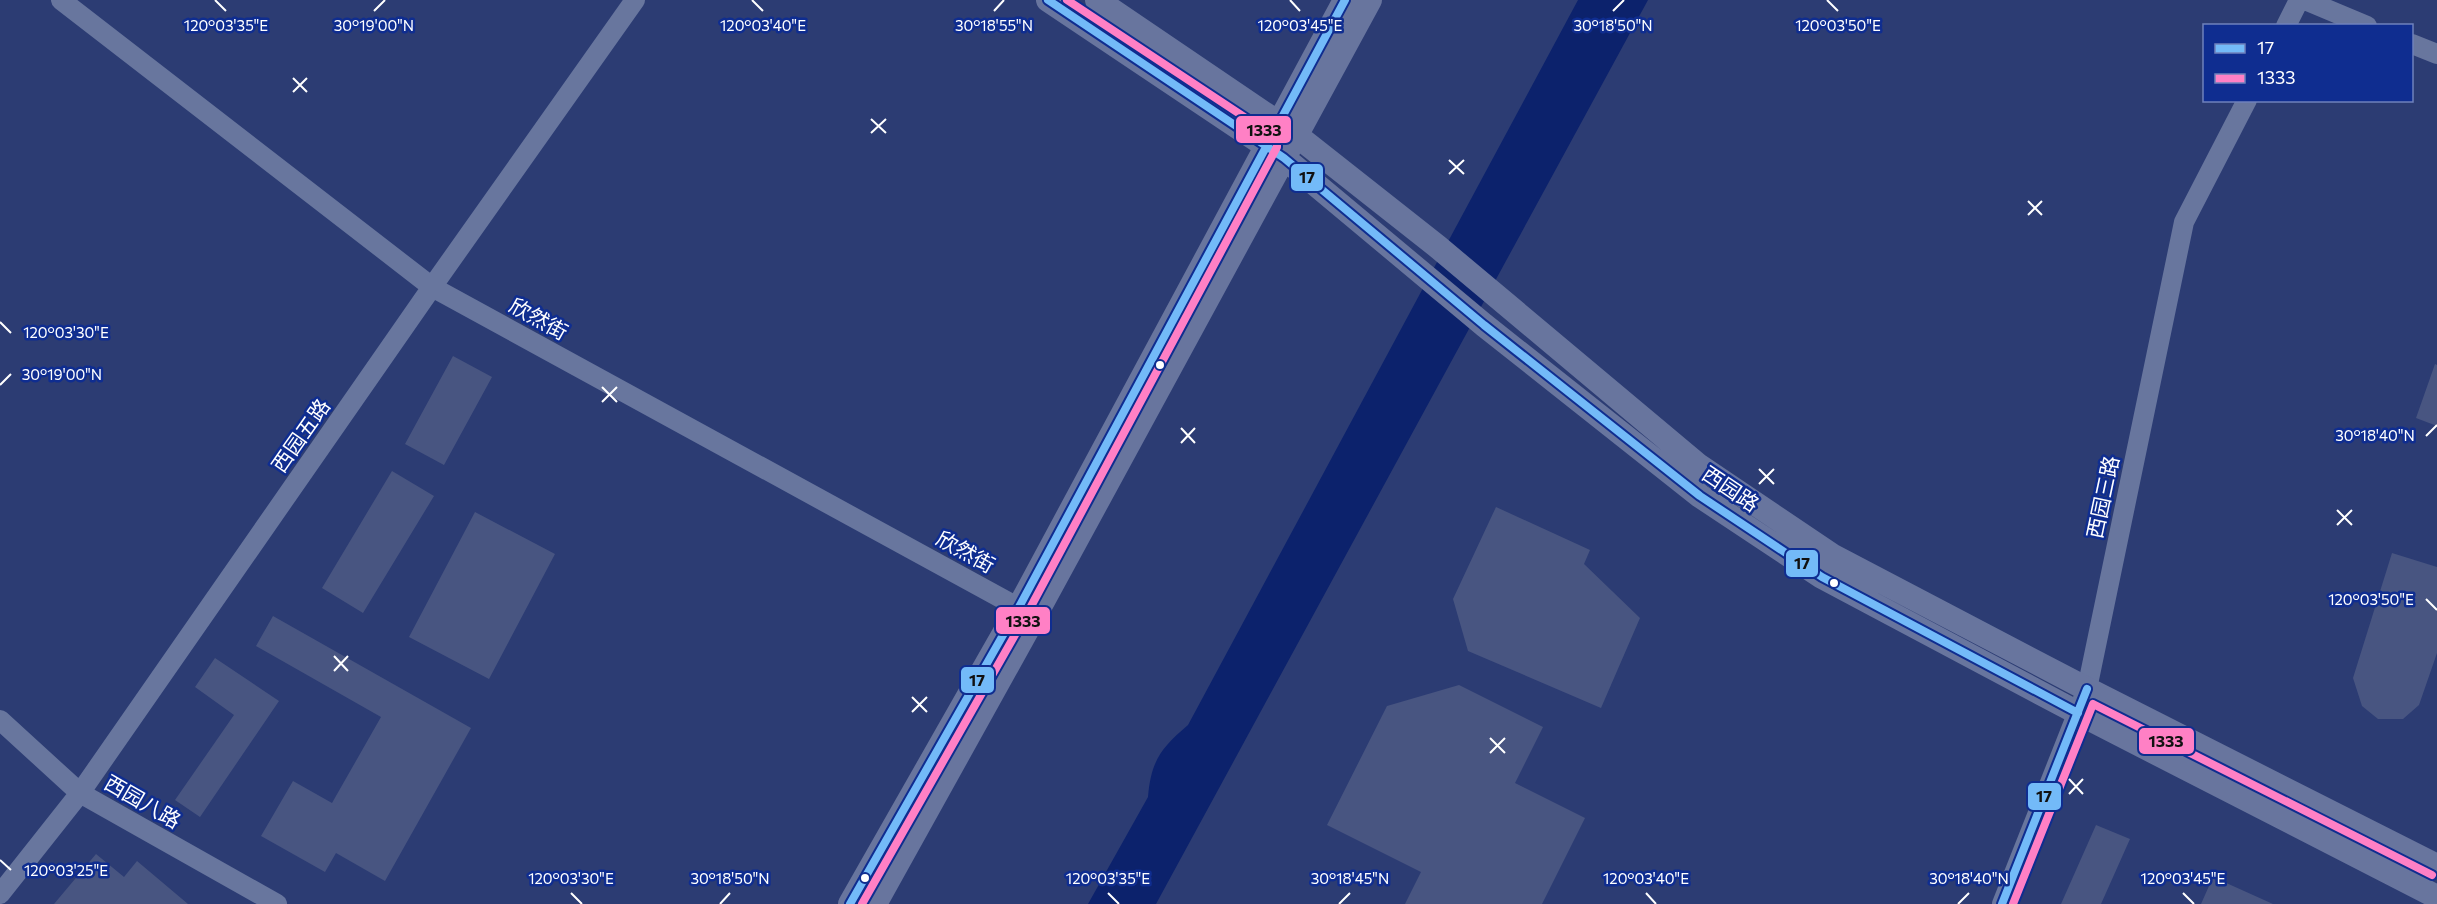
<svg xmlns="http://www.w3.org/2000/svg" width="2437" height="904" font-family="Commissioner,'Noto Sans SC',sans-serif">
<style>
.water{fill:#0c226c}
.building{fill:#485581}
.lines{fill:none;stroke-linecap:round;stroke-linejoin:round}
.minor{stroke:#68769e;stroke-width:20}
.major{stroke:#68759e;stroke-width:24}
.bus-1-casing{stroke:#0f2d90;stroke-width:12}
.bus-2-casing{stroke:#0f2d90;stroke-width:12}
.bus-1{stroke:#73baf8;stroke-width:8}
.bus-2{stroke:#ff80c5;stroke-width:8}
.ticks{fill:none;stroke:#fff;stroke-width:2}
.bus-dot{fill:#fff;stroke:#0f2d90;stroke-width:2}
.labels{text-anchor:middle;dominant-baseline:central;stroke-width:5;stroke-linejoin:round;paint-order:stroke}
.street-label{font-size:21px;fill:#fff;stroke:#0f2d90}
.ticks-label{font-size:15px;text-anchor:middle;fill:#fff;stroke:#0f2d90;stroke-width:5;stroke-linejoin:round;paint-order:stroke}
.line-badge{stroke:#0f2d90;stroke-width:2}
.pale-badge-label{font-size:16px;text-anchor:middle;font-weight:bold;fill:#111}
</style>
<rect width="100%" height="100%" fill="#2c3c73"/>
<path class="water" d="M1578 0H1648L1156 904H1088L1148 797C1151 761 1161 748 1188 725Z"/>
<path class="building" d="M453 356 492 377 444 465 405 444Z
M2435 364 2437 365V426L2416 418Z
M392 471 434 496 363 613 322 588Z
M1496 507 1590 550 1584 564 1640 618 1601 708 1468 651 1453 599Z
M475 512 555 554 489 679 409 637Z
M2392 553 2437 567V653L2419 705 2403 719H2378L2362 706 2353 678Z
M273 616 471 728 385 881 336 853 325 872 261 836 293 781 332 803 381 717 256 646Z
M215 658 279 701 200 817 175 800 234 715 195 687Z
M1459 685 1543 727 1515 783 1585 818 1542 904H1405L1421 872 1327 825 1387 706Z
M2096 825 2130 839 2101 904H2061Z
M96 854 124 877 137 861 188 904H54Z
M2213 877 2273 904H2201Z"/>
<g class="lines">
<path class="minor" d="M61 0 432 287 1030 614
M2305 0 2367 26
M2286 26 2299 0
M2412 44 2437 54
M0 720 80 793 277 904
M0 894 80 793 432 287 635 0
M2002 904 2087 689 2184 222 2247 100"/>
<path class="major" d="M1048 0 1284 158 1484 325 1700 496 1822 577 2078 713 2437 897
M1097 0 1296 135 1438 247 1698 465 1833 556 2087 689 2437 866
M850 904 1019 607 1345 0
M875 904 1035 616 1370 0"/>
<g class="bus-1-casing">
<path id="bus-1" d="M1048 0 1284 158 1484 325 1700 496 1822 577 2078 713
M850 904 1019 607 1345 0
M2002 904 2087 689"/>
</g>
<g class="bus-2-casing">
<path id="bus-2" d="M862 904 1028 612 1277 147V141L1273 136 1067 0
M2013 904 2093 704 2432 875"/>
</g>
<use href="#bus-1" class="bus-1"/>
<use href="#bus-2" class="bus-2"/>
</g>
<path class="ticks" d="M215 0 226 11M752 0 763 11M1290 0 1300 11M1827 0 1838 11M374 11 385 0M994 11 1004 0M1613 11 1624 0M293 78 307 92M293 92 307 78M871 119 886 133M871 133 886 119M1449 160 1464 174M1449 174 1464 160M2028 201 2042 215M2028 215 2042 201M0 322 11 333M0 385 11 374M602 387 617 402M602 402 617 387M1181 428 1195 443M2426 436 2437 425M1181 443 1195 428M1759 469 1774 484M1759 484 1774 469M2337 510 2352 525M2337 525 2352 510M2426 599 2437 610M334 656 348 671M334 671 348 656M912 697 927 712M912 712 927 697M1490 738 1505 753M1490 753 1505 738M2069 779 2083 794M2069 794 2083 779M0 860 11 870M571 893 582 904M1108 893 1119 904M1646 893 1656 904M2183 893 2194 904M720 904 730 893M1339 904 1350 893M1958 904 1969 893"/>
<g class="bus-dot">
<circle cx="1160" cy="365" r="5"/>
<circle cx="1834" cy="583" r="5"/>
<circle cx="865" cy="878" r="5"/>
</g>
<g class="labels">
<g class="street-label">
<text transform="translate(539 318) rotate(29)">欣然街</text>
<text transform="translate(300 435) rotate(-55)">西园五路</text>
<text transform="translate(1731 488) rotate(34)">西园路</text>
<text transform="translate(2102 497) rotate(-78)">西园三路</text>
<text transform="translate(966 551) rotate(29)">欣然街</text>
<text transform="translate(143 801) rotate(30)">西园八路</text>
</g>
</g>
<g class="ticks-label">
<text x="226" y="31">120°03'35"E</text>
<text x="374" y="31">30°19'00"N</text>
<text x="763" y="31">120°03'40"E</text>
<text x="994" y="31">30°18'55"N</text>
<text x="1300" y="31">120°03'45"E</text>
<text x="1613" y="31">30°18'50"N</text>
<text x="1838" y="31">120°03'50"E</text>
<text x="66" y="338">120°03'30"E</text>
<text x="62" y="380">30°19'00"N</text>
<text x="2375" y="441">30°18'40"N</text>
<text x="2371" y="605">120°03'50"E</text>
<text x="66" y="876">120°03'25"E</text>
<text x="1350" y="884">30°18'45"N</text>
<text x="1969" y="884">30°18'40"N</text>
<text x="571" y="884">120°03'30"E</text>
<text x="730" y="884">30°18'50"N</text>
<text x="1108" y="884">120°03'35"E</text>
<text x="1646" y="884">120°03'40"E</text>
<text x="2183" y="884">120°03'45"E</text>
</g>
<g class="line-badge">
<rect x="1235" y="115" width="57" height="29" rx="6" fill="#ff80c5"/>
<rect x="1290" y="163" width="34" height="29" rx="6" fill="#73baf8"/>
<rect x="1785" y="549" width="34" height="29" rx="6" fill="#73baf8"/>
<rect x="995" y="606" width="56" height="29" rx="6" fill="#ff80c5"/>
<rect x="960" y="666" width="35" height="28" rx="6" fill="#73baf8"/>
<rect x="2138" y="727" width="57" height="28" rx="6" fill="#ff80c5"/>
<rect x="2027" y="782" width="35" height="29" rx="6" fill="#73baf8"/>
</g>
<g class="pale-badge-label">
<text x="1264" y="136">1333</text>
<text x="1307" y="183">17</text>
<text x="1802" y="569">17</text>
<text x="1023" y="627">1333</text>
<text x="977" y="686">17</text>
<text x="2166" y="747">1333</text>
<text x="2044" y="802">17</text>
</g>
<rect x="2203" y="24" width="210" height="78" fill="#0f2d90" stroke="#6f81bc" stroke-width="1.5"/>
<rect x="2215" y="44" width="30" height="9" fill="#73baf8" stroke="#6f81bc" stroke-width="1.5"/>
<text x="2257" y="54" font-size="18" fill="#ffffff">17</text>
<rect x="2215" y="74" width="30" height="9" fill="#ff80c5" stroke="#6f81bc" stroke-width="1.5"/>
<text x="2257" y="84" font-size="18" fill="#ffffff">1333</text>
</svg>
